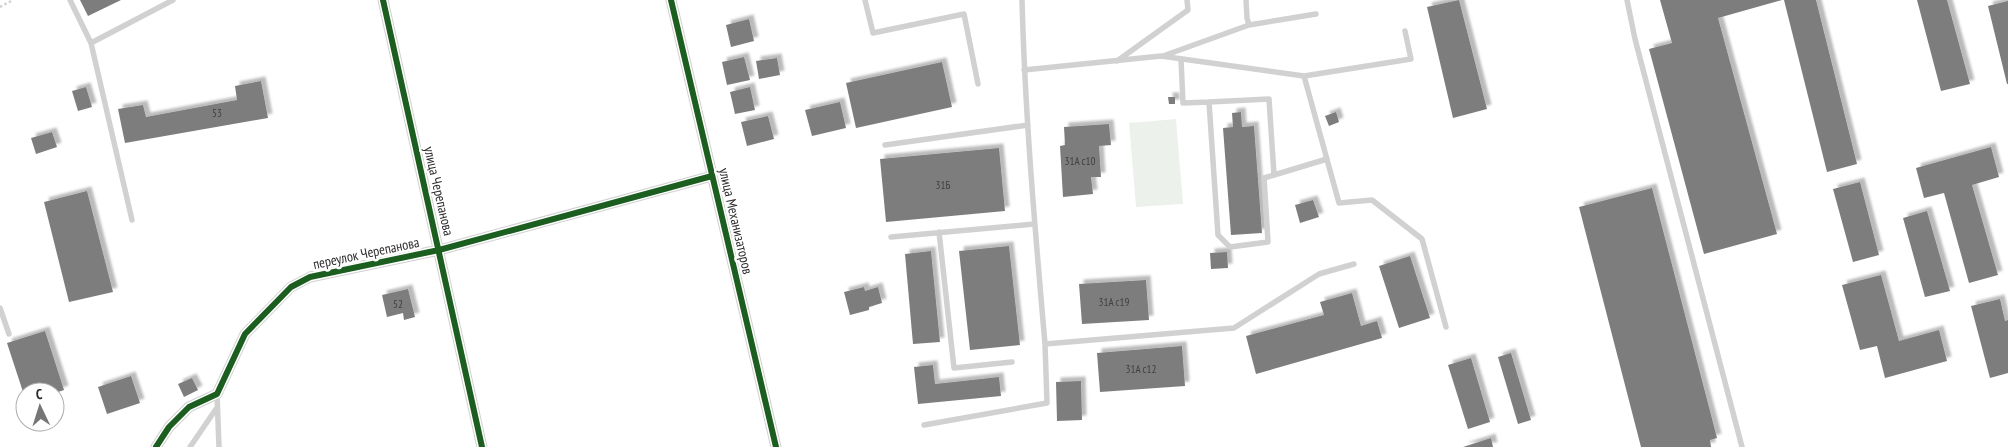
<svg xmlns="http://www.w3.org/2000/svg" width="2008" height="447" font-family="'PT Sans Narrow',sans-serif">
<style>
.green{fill:#ecf2eb}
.building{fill:#7d7d7d;filter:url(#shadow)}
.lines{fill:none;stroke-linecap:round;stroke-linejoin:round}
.path{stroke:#d1d1d1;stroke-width:2.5;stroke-dasharray:2.5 2.5;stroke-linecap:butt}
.lane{stroke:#d1d1d1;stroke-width:5.5}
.street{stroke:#d1d1d1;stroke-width:11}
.cycleway-casing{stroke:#fff;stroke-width:9}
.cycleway{stroke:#1b5e20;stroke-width:6}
.labels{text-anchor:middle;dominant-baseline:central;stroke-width:5;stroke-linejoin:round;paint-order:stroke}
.number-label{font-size:11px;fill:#404040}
.street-label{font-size:14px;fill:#2c2c2c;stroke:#fff}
</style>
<defs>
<filter id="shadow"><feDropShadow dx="4.5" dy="-4.5" stdDeviation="1" flood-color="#0004"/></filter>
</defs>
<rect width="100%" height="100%" fill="#fff"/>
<path class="green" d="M1176 119 1183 204 1136 207 1129 123Z"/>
<path class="building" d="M80 0H121L88 16Z
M1459 0 1487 109 1453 118 1427 7Z
M1660 0H1782L1718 18 1777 234 1704 254 1649 49 1672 43Z
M1784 0H1816L1857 164 1827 172Z
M1917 0H1947L1970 84 1941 91Z
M2008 1V84H2007L1988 6Z
M749 19 754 41 731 47 726 25Z
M744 57 750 80 727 85 722 62Z
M777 58 780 75 759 79 756 61Z
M942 62 952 107 856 128 846 83Z
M261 81 268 118 125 143 118 109 143 105 146 117 237 100 235 86Z
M86 87 92 107 78 111 72 91Z
M750 87 755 110 735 114 730 92Z
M1168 97H1175V104H1169Z
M840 102 846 128 812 136 805 110Z
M1241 112 1242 127 1254 126 1262 233 1231 235 1223 128 1233 127 1232 113Z
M1336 112 1339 122 1329 126 1325 116Z
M768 116 774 139 747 146 741 122Z
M1109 124 1111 145 1099 146 1101 177H1091L1093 194 1063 197 1060 146 1065 145 1064 127Z
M52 132 57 147 36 154 31 138Z
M1991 147 1999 177 1972 185 1998 275 1969 283 1944 193 1924 198 1916 168Z
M999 148 1005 211 886 222 880 159Z
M1860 182 1879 255 1853 262 1833 189Z
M1652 188 1717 438 1710 440 1711 447H1641L1579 207Z
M87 191 113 292 69 302 44 202Z
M1313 200 1319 217 1300 223 1295 205Z
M1927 211 1950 291 1925 297 1903 218Z
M1009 246 1020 345 970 350 959 251Z
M931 251 940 342 913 344 905 254Z
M1227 252 1228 268 1211 269 1210 253Z
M1410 256 1430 318 1399 328 1379 266Z
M1881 275 1899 341 1939 330 1947 361 1885 378 1877 346 1860 350 1842 285Z
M1146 280 1149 320 1082 324 1079 284Z
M864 287 865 291 878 287 882 303 869 307V310L850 315 844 292Z
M408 289 415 317 404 320 403 313 387 317 382 295Z
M1352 293 1361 326 1377 321 1382 338 1256 374 1246 336 1324 315 1320 302Z
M2000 299 2005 321 2008 320V373L1990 378 1971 306Z
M45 331 64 390 55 393 25 392V398L7 343Z
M1182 346 1185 386 1100 392 1097 353Z
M1511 353 1531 420 1518 424 1498 357Z
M1471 358 1490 422 1468 429 1448 365Z
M933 365 935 384 999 377 1001 396 918 404 914 367Z
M131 376 140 403 107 414 98 387Z
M192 378 198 390 184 397 178 384Z
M1081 381 1082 420 1057 421 1056 382Z
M1491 438 1493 447H1463Z"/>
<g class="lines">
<path class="path" d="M0 7 13 0"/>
<path class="lane" d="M70 0 91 43 132 220
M865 0 873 33 964 14 978 84
M1022 0C1025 115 1035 229 1045 344L1234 328 1319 274 1354 264
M1246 0 1247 18 1249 25
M1627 0 1635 39 1742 447
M91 43 173 0
M1163 56 1249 25 1316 14
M1181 59 1183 103 1209 102
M1117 61 1188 10 1187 0
M1024 70 1161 56 1304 76 1339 203 1372 200 1422 239 1446 327
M1304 76 1411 59 1405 31
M885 145 1028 125
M1274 175 1264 178 1268 242 1230 247 1218 235 1209 102 1269 99 1274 175 1327 159
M939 232 954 368 1012 362
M891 237 1034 224
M0 308 9 334
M217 394 219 447
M924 425 1047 403 1045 344
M190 447 216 409"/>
<path class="street" d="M383 0 482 447
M671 0 776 447
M156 447 169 427 189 407 217 394 245 334 291 287 310 277 439 250 712 176"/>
<g class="cycleway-casing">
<path id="cycleway" d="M383 0 482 447
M671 0 776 447
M156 447 169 427 189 407 217 394 245 334 291 287 310 277 439 250 712 176"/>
</g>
<use href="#cycleway" class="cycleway"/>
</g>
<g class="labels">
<g class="number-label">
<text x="217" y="113">53</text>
<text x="1080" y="161">31А с10</text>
<text x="943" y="185">31Б</text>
<text x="1114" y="302">31А с19</text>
<text x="398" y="304">52</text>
<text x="1141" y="369">31А с12</text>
</g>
<g class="street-label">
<text transform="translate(439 191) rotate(77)">улица Черепанова</text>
<text transform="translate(736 221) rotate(77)">улица Механизаторов</text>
<text transform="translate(366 253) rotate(-12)">переулок Черепанова</text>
</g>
</g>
<g transform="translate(40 407) rotate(356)"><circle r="24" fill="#ffffff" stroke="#ababab"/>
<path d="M0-4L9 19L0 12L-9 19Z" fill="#767676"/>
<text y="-8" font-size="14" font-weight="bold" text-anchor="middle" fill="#2c2c2c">С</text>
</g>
</svg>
